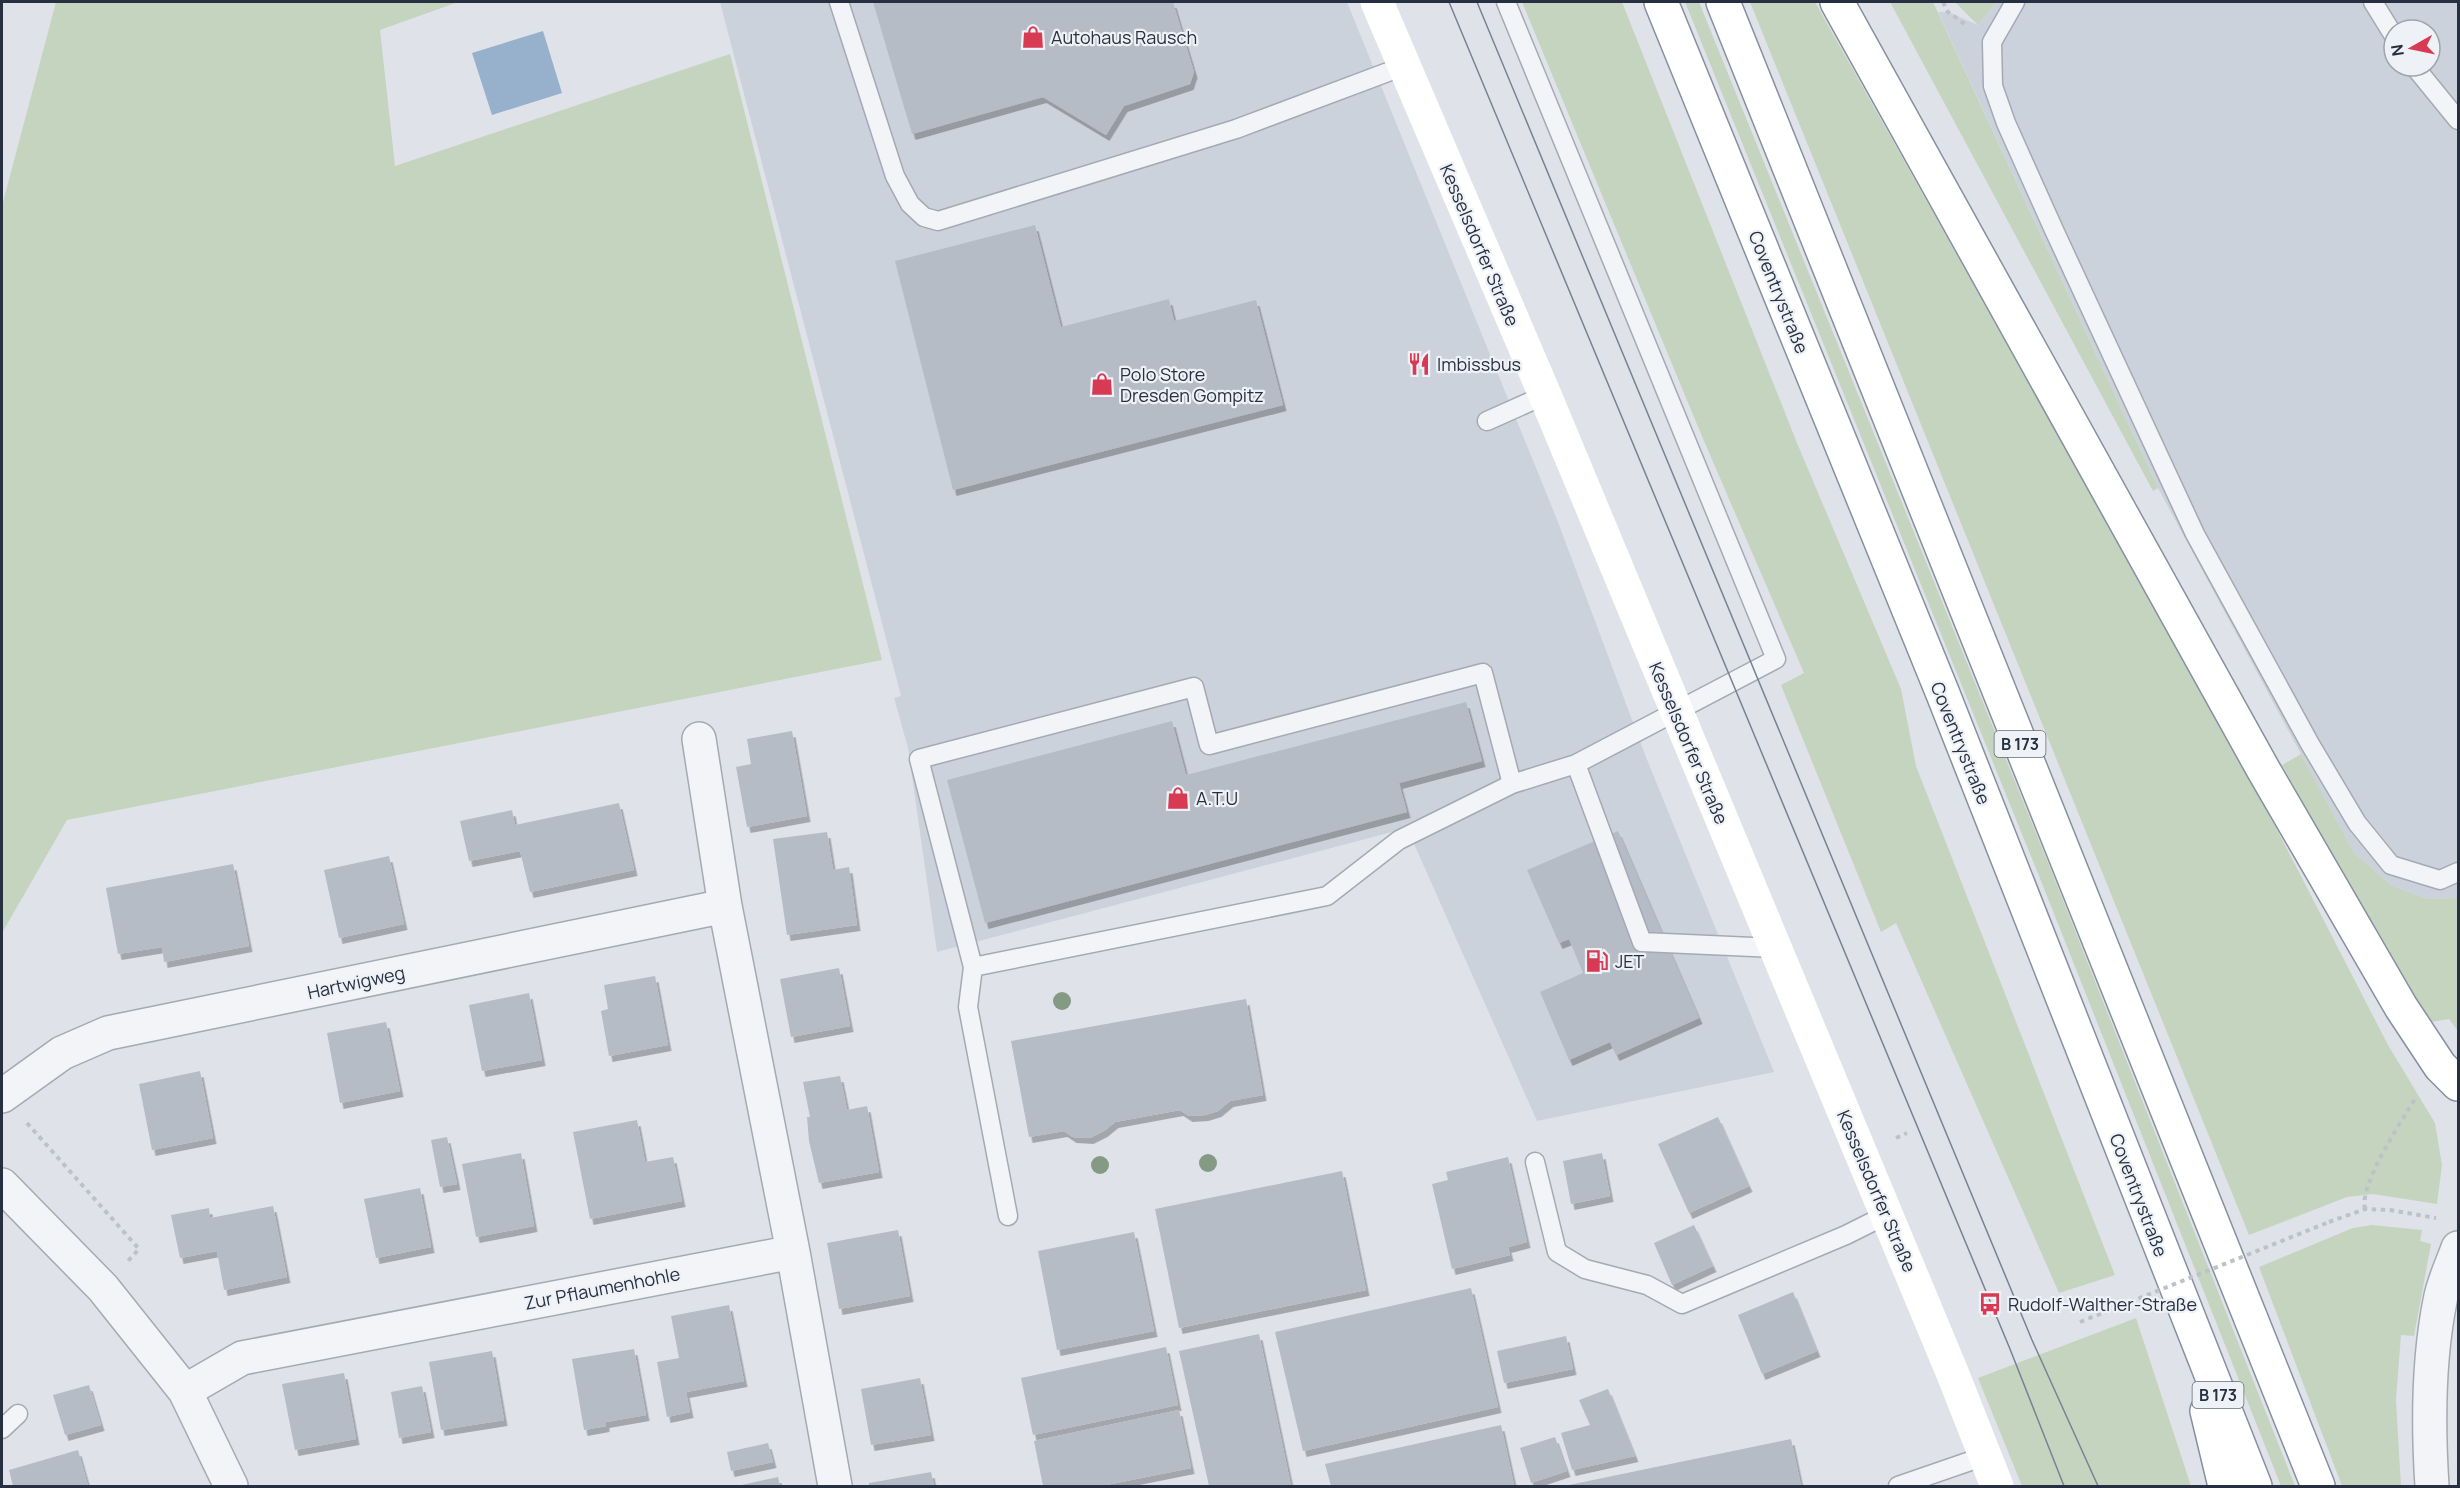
<svg xmlns="http://www.w3.org/2000/svg" width="2460" height="1488" font-family="Manrope,sans-serif">
<style>
.built{fill:#ccd2db;fill-rule:evenodd}
.green{fill:#c4d4bf}
.water{fill:#97b0cc}
.building{fill:#b5bcc6;filter:url(#shadow)}
.lines{fill:none;stroke-linecap:round;stroke-linejoin:round}
.lane-casing{stroke:#a4aab3;stroke-width:21}
.street-casing{stroke:#a4aab3;stroke-width:36}
.highway-casing{stroke:#8590a1;stroke-width:36}
.path{stroke:#bdc1c8;stroke-width:4;stroke-dasharray:4.5 4.5;stroke-linecap:butt}
.lane{stroke:#f2f4f7;stroke-width:18}
.street{stroke:#f2f4f7;stroke-width:33}
.secondary{stroke:#fff;stroke-width:33}
.highway{stroke:#fff;stroke-width:33}
.tram{stroke:#778294;stroke-width:1.5}
.path-bridge{stroke:#bdc1c8;stroke-width:4;stroke-dasharray:4.5 4.5;stroke-linecap:butt}
.tree{fill:#859a85}
.labels{text-anchor:middle;dominant-baseline:central;stroke-width:4.5;stroke-linejoin:round;paint-order:stroke}
.shield{fill:#eef2f6;stroke:#626a77;stroke-width:1.5}
.shield-label{font-size:16px;font-weight:bold;fill:#263041}
.poi-label{font-size:18px;fill:#263041;stroke:#eef2f6;text-anchor:start}
.street-label{font-size:18px;fill:#263041;stroke:#eef2f6}
</style>
<defs>
<filter id="shadow"><feDropShadow dx="3.5" dy="6" stdDeviation="0" flood-color="#0004"/></filter>
</defs>
<rect width="100%" height="100%" fill="#dfe3e9"/>
<path class="built" d="M720 2H1347L1558 522 1646 757 1774 1072 1537 1121 1407 828 937 952 908 748 894 698 901 696Z
M1996 2H2458V898L2427 899 2391 885 2354 853 2158 488 1938 12H1948L1978 25ZM2394 30H2430V66H2394Z"/>
<path class="green" d="M56 2H458L380 30 395 166 730 54 882 660 67 820 2 933V206Z
M1522 2H1622L1797 443 1901 689 1916 766 2115 1275 2059 1293 1896 923 1881 932 1781 685 1804 673 1701 434Z
M1685 2H1699L2053 875 2295 1486H2281L2041 881Z
M1750 2H1815L2252 781 2388 1045 2435 1123 2442 1165 2437 1204 2373 1194 2347 1197 2249 1235Z
M1890 2H1933L2158 488 2153 491Z
M1955 2H1996L1978 25Z
M2301 754 2354 853 2391 885 2427 899 2458 898V1031L2449 1019 2431 1022 2406 989 2282 765Z
M2372 1225 2422 1230 2420 1241 2431 1244 2414 1336 2401 1335 2396 1400 2401 1486H2342L2259 1267 2353 1228Z
M2136 1318 2191 1486H2022L1978 1378Z"/>
<path class="water" d="M543 31 562 93 492 115 472 53Z"/>
<path class="building" d="M873 2H1173L1194 72 1190 84 1124 106 1106 135 1043 97 912 134Z
M1035 225 1061 327 1169 299 1174 321 1256 300 1283 405 953 490 895 261Z
M1466 702 1482 761 1399 783 1407 812 985 923 947 780 1172 721 1186 775Z
M792 731 807 816 747 827 736 767 751 764 747 739Z
M619 803 634 870 530 892 520 851 469 861 460 821 512 810 515 825Z
M1618 831 1699 1018 1616 1055 1610 1042 1569 1060 1540 992 1583 973 1569 939 1559 943 1527 870Z
M827 832 833 870 849 867 857 925 787 935 773 839Z
M389 856 404 924 339 938 324 870Z
M233 864 249 946 164 962 162 947 118 954 106 888Z
M839 968 850 1026 791 1037 780 979Z
M655 976 668 1045 609 1056 601 1011 608 1009 604 985Z
M529 993 542 1060 482 1071 469 1005Z
M1246 999 1263 1095 1230 1101 1218 1111 1205 1115 1189 1116 1180 1110 1115 1122 1104 1131 1090 1138 1073 1137 1064 1131 1029 1137 1011 1041Z
M386 1022 400 1091 340 1103 327 1033Z
M200 1071 213 1138 152 1150 139 1084Z
M840 1076 847 1110 867 1106 879 1172 819 1183 809 1141 807 1117H810L803 1082Z
M1718 1117 1749 1186 1689 1213 1658 1144Z
M637 1120 645 1162 673 1157 682 1201 590 1219 573 1132Z
M447 1137 457 1184 440 1187 431 1140Z
M521 1153 534 1226 476 1237 462 1164Z
M1602 1153 1610 1196 1571 1204 1563 1161Z
M1508 1157 1527 1242 1508 1247 1510 1255 1452 1269 1432 1184 1448 1180 1446 1172Z
M1342 1171 1366 1290 1179 1328 1155 1209Z
M420 1188 431 1247 376 1258 364 1199Z
M273 1206 287 1277 224 1290 217 1251 180 1258 171 1215 209 1208 210 1218Z
M1694 1225 1713 1266 1672 1285 1654 1243Z
M898 1230 910 1296 839 1309 827 1243Z
M1134 1232 1154 1331 1057 1350 1038 1251Z
M1471 1288 1498 1407 1303 1451 1275 1332Z
M1793 1292 1817 1351 1762 1374 1738 1315Z
M729 1305 744 1381 686 1392 690 1412 667 1417 657 1362 679 1358 671 1316Z
M1259 1334 1291 1486H1209L1179 1351Z
M1566 1336 1573 1369 1504 1383 1497 1351Z
M1166 1347 1178 1405 1033 1435 1021 1378Z
M634 1349 646 1415 606 1422V1426L584 1430 572 1359Z
M492 1351 504 1420 441 1430 429 1362Z
M344 1373 356 1439 295 1450 282 1384Z
M920 1378 931 1435 871 1445 861 1389Z
M89 1385 101 1425 65 1435 53 1395Z
M422 1386 431 1432 399 1438 391 1392Z
M1608 1389 1635 1456 1572 1470 1561 1433 1590 1425 1579 1400Z
M1179 1410 1191 1468 1101 1486H1043L1034 1441Z
M1501 1425 1514 1485 1331 1486 1325 1464Z
M1555 1437 1567 1471 1531 1483 1520 1448Z
M1791 1439 1801 1486H1570L1569 1485Z
M768 1443 773 1462 731 1471 727 1452Z
M78 1450 88 1486H13L9 1470Z
M931 1472 934 1486H869V1483Z
M778 1477 780 1486H737Z"/>
<g class="lines">
<g class="lane-casing">
<path id="lane" d="M839 2 895 176 910 204 924 217 938 221 1236 129 1404 66
M1506 2 1776 659 1576 764 1642 942 1775 948
M2015 2 1992 42 1993 86 2006 123 2054 230 2195 534 2310 744 2357 823 2391 865 2440 880 2458 872
M2373 2 2394 36
M2414 66 2458 120
M1487 421 1545 395
M973 967 919 759 1194 687 1209 745 1483 673 1512 784
M1535 1162 1557 1252 1585 1269 1647 1285 1682 1304 1846 1235 1886 1215
M1008 1216 968 1007 973 967 1327 896 1399 840 1512 784 1576 764
M2 1429 18 1414
M1898 1486 1985 1456"/>
</g>
<g class="street-casing">
<path id="street" d="M699 739 725 906
M2 1096 62 1053 108 1033 725 906 793 1252
M2 1185 103 1288 185 1391 231 1486
M185 1391 242 1358 793 1252 835 1486
M2432 1486C2428 1425 2428 1361 2440 1301 2443 1283 2452 1265 2458 1248"/>
</g>
<g class="highway-casing">
<path id="highway" d="M1661 2 1943 694 2255 1486
M1723 2 2318 1486
M1837 2 2263 769 2401 1007 2440 1066 2458 1084
M2207 1411 2225 1486"/>
</g>
<path class="path" d="M1943 2 1948 12 1966 25
M27 1123 139 1249 128 1261
M1896 1138 1907 1133
M2365 1209C2359 1184 2402 1121 2416 1097
M2329 1222 2365 1209 2390 1210 2436 1218"/>
<use href="#lane" class="lane"/>
<use href="#street" class="street"/>
<path class="secondary" d="M1377 2 1545 395 1952 1372 1997 1486"/>
<use href="#highway" class="highway"/>
<path class="tram" d="M1449 2 2010 1349 2064 1486
M1477 2 2032 1340 2098 1486"/>
<path class="path-bridge" d="M2080 1322 2329 1222"/>
</g>
<g class="tree">
<circle cx="1062" cy="1001" r="9"/>
<circle cx="1208" cy="1163" r="9"/>
<circle cx="1100" cy="1165" r="9"/>
</g>
<defs>
<g id="shop-bare" transform="scale(1.8)"><path d="M-5-2.5h2.3a2.7 3.5 0 0 1 5.4 0H5L5.5 6h-11ZM-1.5-2.5h3a1.5 2.3 0 0 0-3 0Z" fill="#d73a52" stroke="#eef2f6" stroke-width="2.5" paint-order="stroke"/></g>
<g id="restaurant-bare" transform="scale(1.8)"><path d="M-5-6h1v4h1v-4h1v4h1v-4h1v5L-1.5 .5V6h-2V.5L-5-1ZM5-6V6H3V1.5H1.5Q1.5-4 5-6Z" fill="#d73a52" stroke="#eef2f6" stroke-width="2.5" paint-order="stroke"/></g>
<g id="fuel-bare" transform="scale(1.8)"><path d="M-5.5-6h7V0h2V4h1.3V-2.5L3-4.5l.8-.8L6-3V5H2.5V1h-1V6h-7ZM-4.2-4.7v3.2H.2V-4.7Z" fill="#d73a52" stroke="#eef2f6" stroke-width="2.5" paint-order="stroke"/></g>
<g id="bus-bare" transform="scale(1.8)"><path d="M-5-6H5V4H4V6H2V4H-2V6H-4V4H-5ZM-3.5-4V0h7V-4ZM-3.5 1.2v1.5H-2V1.2ZM2 1.2v1.5H3.5V1.2Z" fill="#d73a52" stroke="#eef2f6" stroke-width="2.5" paint-order="stroke"/></g>
</defs>
<g fill-rule="evenodd">
<use href="#shop-bare" x="1033" y="37"/>
<use href="#restaurant-bare" x="1419" y="364"/>
<use href="#shop-bare" x="1102" y="384"/>
<use href="#shop-bare" x="1178" y="798"/>
<use href="#fuel-bare" x="1597" y="961"/>
<use href="#bus-bare" x="1990" y="1304"/>
</g>
<g class="labels">
<g class="shield">
<rect x="1994.5" y="731" width="51" height="26" rx="4.5"/>
<rect x="2192.5" y="1382" width="51" height="26" rx="4.5"/>
</g>
<g class="shield-label">
<text x="2020" y="744">B 173</text>
<text x="2218" y="1395">B 173</text>
</g>
<g class="poi-label">
<text x="1051" y="37">Autohaus Rausch</text>
<text x="1437" y="364">Imbissbus</text>
<text x="1120" y="374">Polo Store<tspan x="1120" dy="21">Dresden Gompitz</tspan></text>
<text x="1196" y="798">A.T.U</text>
<text x="1615" y="961">JET</text>
<text x="2008" y="1304">Rudolf-Walther-Straße</text>
</g>
<g class="street-label">
<text transform="translate(1480 245) rotate(67)">Kesselsdorfer Straße</text>
<text transform="translate(1779 292) rotate(68)">Coventrystraße</text>
<text transform="translate(1689 743) rotate(67)">Kesselsdorfer Straße</text>
<text transform="translate(1961 743) rotate(68)">Coventrystraße</text>
<text transform="translate(356 982) rotate(-12)">Hartwigweg</text>
<text transform="translate(1877 1191) rotate(67)">Kesselsdorfer Straße</text>
<text transform="translate(2139 1195) rotate(69)">Coventrystraße</text>
<text transform="translate(602 1288) rotate(-11)">Zur Pflaumenhohle</text>
</g>
</g>
<rect width="2460" height="1488" fill="none" stroke="#263041" stroke-width="6"/>
<g transform="translate(2412 48) rotate(261)"><circle r="28" fill="#eef2f6" stroke="#9ea4ae" stroke-width="1.5"/>
<path d="M0-4.5L10 22L0 15L-10 22Z" fill="#d73a52"/>
<text y="-9" font-size="16" font-weight="bold" text-anchor="middle" fill="#263041">N</text>
</g>
</svg>
